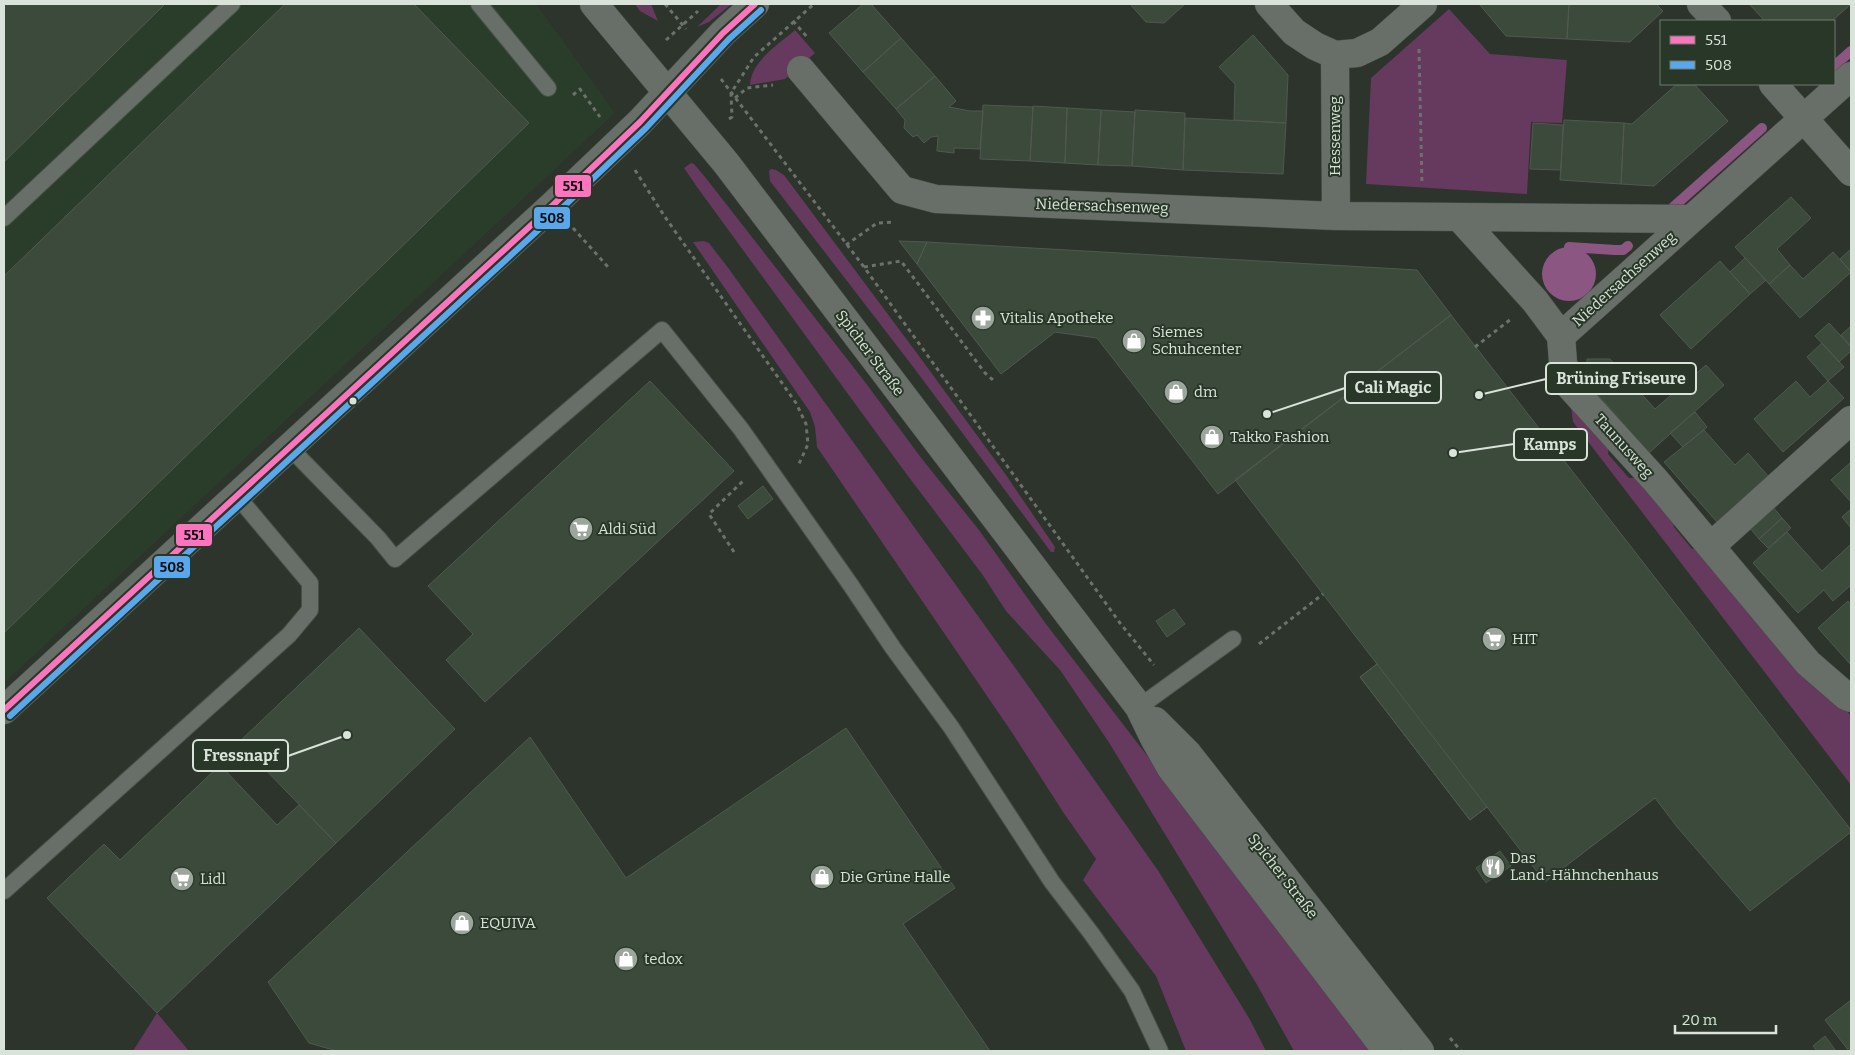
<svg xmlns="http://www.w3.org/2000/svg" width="1855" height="1055" font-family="Bitter,serif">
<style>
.built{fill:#2a3d2a}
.green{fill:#66395f}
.water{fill:#8c5683}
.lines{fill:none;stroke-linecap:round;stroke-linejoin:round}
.stream{stroke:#8c5683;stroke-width:10}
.building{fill:#3c4a3c;stroke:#515851}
.service-casing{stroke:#484f48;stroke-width:18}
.minor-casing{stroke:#484f48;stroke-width:29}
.tertiary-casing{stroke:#484f48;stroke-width:29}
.path{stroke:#6b716b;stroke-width:3;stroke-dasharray:4 4;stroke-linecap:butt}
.service{stroke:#686e68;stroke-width:16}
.minor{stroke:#686e68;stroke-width:28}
.tertiary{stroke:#686e68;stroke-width:28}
.bus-1-casing{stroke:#283728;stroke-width:10}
.bus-2-casing{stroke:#283728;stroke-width:10}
.bus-1{stroke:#fc73be;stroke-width:6}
.bus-2{stroke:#5aa8eb;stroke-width:6}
.bus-dot{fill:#d9e3d9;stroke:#283728;stroke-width:2}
.labels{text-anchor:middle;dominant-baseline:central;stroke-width:4;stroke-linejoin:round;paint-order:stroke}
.street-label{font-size:15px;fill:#d9e3d9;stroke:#283728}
.poi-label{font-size:15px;fill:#d9e3d9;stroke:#283728;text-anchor:start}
.leader{fill:none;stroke:#d9e3d9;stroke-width:2}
.callout-dot{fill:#d9e3d9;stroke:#283728;stroke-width:2}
.callout{fill:#283728;stroke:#d9e3d9;stroke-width:2}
.callout-label{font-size:16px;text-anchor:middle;font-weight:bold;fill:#d9e3d9}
.line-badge{stroke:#283728;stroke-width:2}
.pale-badge-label{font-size:14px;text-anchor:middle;font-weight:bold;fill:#111}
</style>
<rect width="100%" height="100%" fill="#2c342c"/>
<path class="built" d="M4 4H536L615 113 4 683Z"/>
<path class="green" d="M635 4H651L658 21 640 11Z
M721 4H732L709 22 697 27Z
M1449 9 1490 54 1567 60 1562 123 1531 122 1527 194 1366 184 1371 78Z
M795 30 815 53 785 79 750 85C751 61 779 44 795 30Z
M691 163 694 164 705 177 865 382 922 459 979 530 1046 624 1374 1051H1294L1256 983 1108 741 1060 670 1006 611 982 574 902 468 697 187 684 168Z
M771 169 776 170 784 175 919 356 1006 475 1055 547 1054 552H1051L914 368 770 181 769 171Z
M704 241 709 243 729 269 1034 694 1159 872 1249 1018 1266 1051H1186L1156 976 1083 880 1096 859 1063 812 1013 734 817 447 815 427 810 412 693 242Z
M1571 407 1609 444 1608 454 1629 478H1640L1672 513 1674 527 1692 549H1705L1851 716V785L1573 422Z
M157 1013 189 1051H133Z"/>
<path class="water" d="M1542 274a27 27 0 1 1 54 0a27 27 0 1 1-54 0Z"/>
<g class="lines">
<path class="stream" d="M1834 66 1851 51
M1671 209 1762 128
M1569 247 1615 250H1623L1628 246"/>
</g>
<path class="building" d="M4 4H165L4 162Z
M285 4H414L529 123 4 633V276Z
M863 4H871L901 38 863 72 829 33Z
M1130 4H1185L1164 23 1146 22Z
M1479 4H1569L1567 39 1506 36Z
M1569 4H1656L1663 11 1630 42 1567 39Z
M1749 4H1848L1850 5 1832 21H1765Z
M1253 35 1288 75 1286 123 1234 120 1235 84 1219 67Z
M901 38 935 76 896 109 863 72Z
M935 76 956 101 949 107 970 111H983L980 149 954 148V153L937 151 938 136 931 137 924 143 917 135 913 137 904 128 905 120 896 109Z
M1677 84H1694L1728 121 1654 186 1621 184 1624 123 1632 124Z
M983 105 1033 107 1030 161 980 159Z
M1033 106 1067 108 1065 163 1030 161Z
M1067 108 1101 110 1098 165 1065 163Z
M1101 110 1135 112 1132 166 1098 165Z
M1135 110 1185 113 1183 170 1132 166Z
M1185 118 1286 123 1283 174 1183 170Z
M1564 120 1624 123 1621 184 1560 180Z
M1533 123 1563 125 1561 170 1530 169Z
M1791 197 1811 218 1777 249 1790 265 1769 284 1735 247Z
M899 241 927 242 917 264Z
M927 242 1417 270 1451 315 1218 494 1097 338 1055 332 1001 374 917 264Z
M1851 249V272L1840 259Z
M1833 252 1851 272 1800 318 1769 284 1790 265 1803 279Z
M1745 258 1766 280 1750 294 1730 272Z
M1720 261 1750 294 1691 349 1660 315Z
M1451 315 1851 830V832L1750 911 1678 828 1655 798 1545 882 1487 807 1470 820 1360 677 1377 664 1235 480Z
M1829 323 1851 347V351L1839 362 1815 336Z
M1851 326V347L1841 335Z
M1822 343 1844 367 1828 381 1807 357Z
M1587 359H1610L1655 409 1706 365 1724 385 1649 453 1586 381Z
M650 381 734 471 485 702 446 660 473 634 428 586Z
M1796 381 1810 397 1828 381 1844 398 1783 452 1754 419Z
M1695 412 1707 427 1683 447 1670 433Z
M1704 430 1735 465 1748 453 1768 476 1717 522 1664 462Z
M1851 462V502L1831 480Z
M763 486 773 499 748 519 738 506Z
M1773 507 1782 518 1759 539 1750 528Z
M1851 509V528L1842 517Z
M1782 518 1791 528 1768 548 1759 539Z
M1787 532 1822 571 1851 544V585L1833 601 1824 590 1798 613 1753 563Z
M1848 601 1851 605V665L1818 628Z
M1174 609 1185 624 1167 637 1156 621Z
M359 628 455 729 336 843 239 742Z
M1377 664 1487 807 1470 820 1360 677Z
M846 728 955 888 903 924 990 1051H337L309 1043 268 982 530 737 626 878Z
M220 765 277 825 299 805 336 843 157 1013 47 898 104 844 120 860Z
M1500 851 1511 866 1486 883 1476 868Z
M1851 1000V1051H1849L1825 1020Z
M1825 1036 1836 1051H1817L1813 1046Z"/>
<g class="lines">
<g class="service-casing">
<path id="service" d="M479 4 548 88
M4 218 232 4
M290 448 378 538 395 559 662 330 741 429 850 584 893 648 951 727 1052 882 1091 933 1132 991 1160 1051
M1139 707 1233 639
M4 891 289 635 310 610V583L237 496"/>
</g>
<g class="minor-casing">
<path id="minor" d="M1269 4 1294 32 1315 46 1335 55 1357 53 1380 42 1423 4
M1701 4 1717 21
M1335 55 1336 216
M801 70 902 190 936 199 1336 216 1691 219
M1773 84 1851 172
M1460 218 1535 301 1561 336
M1561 336 1563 362 1568 384 1656 481 1808 663 1846 696 1851 698
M1561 336 1851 76
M1711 546 1851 420
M4 710 553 205 640 122 723 33 755 4"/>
</g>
<g class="tertiary-casing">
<path id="tertiary" d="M594 4 726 163 1139 707 1154 738 1171 768 1387 1051
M1155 721 1188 754 1420 1051"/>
</g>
<path class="path" d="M665 4 686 29
M793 21 808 38
M666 40 698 11
M1419 49 1422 185
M721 79 864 267 1120 623 1154 665
M573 95 580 89 600 117
M735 98 747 88 773 85
M729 119 732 117 731 93 754 57 814 4
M635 170 665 217 796 403 806 424 808 444 798 466
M573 228 609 268
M846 245 877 223 895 222
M864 267 901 261 985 373 993 380
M1475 347 1511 319
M734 552 709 514 744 480
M1259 644 1323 594
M1450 1038 1461 1051"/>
<use href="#service" class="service"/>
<use href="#minor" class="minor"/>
<use href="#tertiary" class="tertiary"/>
<g class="bus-1-casing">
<path id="bus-1" d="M4 710 553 205 640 122 723 33 755 4"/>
</g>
<g class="bus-2-casing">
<path id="bus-2" d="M10 716 559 211 646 128 729 39 761 10"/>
</g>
<use href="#bus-1" class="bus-1"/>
<use href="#bus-2" class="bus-2"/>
</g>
<defs>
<g id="pharmacy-disc" transform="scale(1.25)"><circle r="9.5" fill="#9ca69c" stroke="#283728"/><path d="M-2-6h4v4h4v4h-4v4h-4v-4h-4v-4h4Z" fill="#fff"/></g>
<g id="shop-disc" transform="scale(1.25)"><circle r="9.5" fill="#9ca69c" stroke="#283728"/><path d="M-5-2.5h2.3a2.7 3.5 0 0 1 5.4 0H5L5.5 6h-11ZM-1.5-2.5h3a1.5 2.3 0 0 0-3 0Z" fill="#fff"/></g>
<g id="supermarket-disc" transform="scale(1.25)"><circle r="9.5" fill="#9ca69c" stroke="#283728"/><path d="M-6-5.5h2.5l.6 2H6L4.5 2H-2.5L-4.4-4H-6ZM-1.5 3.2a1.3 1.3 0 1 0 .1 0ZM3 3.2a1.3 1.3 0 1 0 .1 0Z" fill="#fff"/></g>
<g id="restaurant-disc" transform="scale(1.25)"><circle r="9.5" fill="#9ca69c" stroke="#283728"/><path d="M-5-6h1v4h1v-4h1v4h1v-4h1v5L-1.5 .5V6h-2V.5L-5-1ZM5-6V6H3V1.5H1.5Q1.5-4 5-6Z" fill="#fff"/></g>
</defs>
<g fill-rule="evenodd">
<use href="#pharmacy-disc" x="983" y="318"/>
<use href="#shop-disc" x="1134" y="341"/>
<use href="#shop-disc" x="1176" y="392"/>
<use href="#shop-disc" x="1212" y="437"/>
<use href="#supermarket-disc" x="581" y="529"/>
<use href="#supermarket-disc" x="1494" y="639"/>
<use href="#restaurant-disc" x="1493" y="867"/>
<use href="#shop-disc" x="822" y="877"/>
<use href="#supermarket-disc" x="182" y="879"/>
<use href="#shop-disc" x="462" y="923"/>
<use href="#shop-disc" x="626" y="959"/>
</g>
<circle class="bus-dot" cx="353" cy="401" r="4.5"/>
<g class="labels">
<g class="street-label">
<text transform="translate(1335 136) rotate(-90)">Hessenweg</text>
<text transform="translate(1102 206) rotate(2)">Niedersachsenweg</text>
<text transform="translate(1624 279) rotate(-42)">Niedersachsenweg</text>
<text transform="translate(870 353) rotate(53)">Spicher Straße</text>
<text transform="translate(1624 446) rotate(48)">Taunusweg</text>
<text transform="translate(1283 876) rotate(52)">Spicher Straße</text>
</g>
<g class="poi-label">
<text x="1000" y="318">Vitalis Apotheke</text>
<text x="1152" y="332">Siemes<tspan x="1152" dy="17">Schuhcenter</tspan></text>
<text x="1194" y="392">dm</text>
<text x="1230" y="437">Takko Fashion</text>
<text x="598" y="529">Aldi Süd</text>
<text x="1512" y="639">HIT</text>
<text x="1510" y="858">Das<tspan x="1510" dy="17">Land-Hähnchenhaus</tspan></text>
<text x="840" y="877">Die Grüne Halle</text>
<text x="200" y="879">Lidl</text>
<text x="480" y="923">EQUIVA</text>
<text x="644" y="959">tedox</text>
</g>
</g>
<path class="leader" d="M1479 395L1546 379M1267 414L1345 388M1453 453L1514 444M347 735L288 756"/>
<g class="callout-dot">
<circle cx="1479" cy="395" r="5"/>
<circle cx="1267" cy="414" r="5"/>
<circle cx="1453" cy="453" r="5"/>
<circle cx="347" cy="735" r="5"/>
</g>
<g class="callout">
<rect x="1546" y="363" width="150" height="31" rx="5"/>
<rect x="1345" y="372" width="96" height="31" rx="5"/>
<rect x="1514" y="429" width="73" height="31" rx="5"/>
<rect x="193" y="740" width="95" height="31" rx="5"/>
</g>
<g class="callout-label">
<text x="1621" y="384">Brüning Friseure</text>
<text x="1393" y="393">Cali Magic</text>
<text x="1550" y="450">Kamps</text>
<text x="241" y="761">Fressnapf</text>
</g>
<g class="line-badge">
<rect x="554" y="174" width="38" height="24" rx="5" fill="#fc73be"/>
<rect x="533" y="206" width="38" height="24" rx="5" fill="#5aa8eb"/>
<rect x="175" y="523" width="38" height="24" rx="5" fill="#fc73be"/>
<rect x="153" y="555" width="38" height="24" rx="5" fill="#5aa8eb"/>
</g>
<g class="pale-badge-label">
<text x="573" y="191">551</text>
<text x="552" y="223">508</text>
<text x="194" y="540">551</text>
<text x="172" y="572">508</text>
</g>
<rect width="1855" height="1055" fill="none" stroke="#d9e3d9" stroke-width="10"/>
<rect x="1660" y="20" width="175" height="65" fill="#283728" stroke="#6f7c6f"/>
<rect x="1670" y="36" width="25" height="8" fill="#fc73be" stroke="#6f7c6f"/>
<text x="1705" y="45" font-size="15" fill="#d9e3d9">551</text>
<rect x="1670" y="61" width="25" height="8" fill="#5aa8eb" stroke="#6f7c6f"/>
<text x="1705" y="70" font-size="15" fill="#d9e3d9">508</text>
<path d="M1675 1025v8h101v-8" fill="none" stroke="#d9e3d9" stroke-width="2.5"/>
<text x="1682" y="1025" font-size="15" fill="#d9e3d9" stroke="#283728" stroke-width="4" paint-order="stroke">20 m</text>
</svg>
